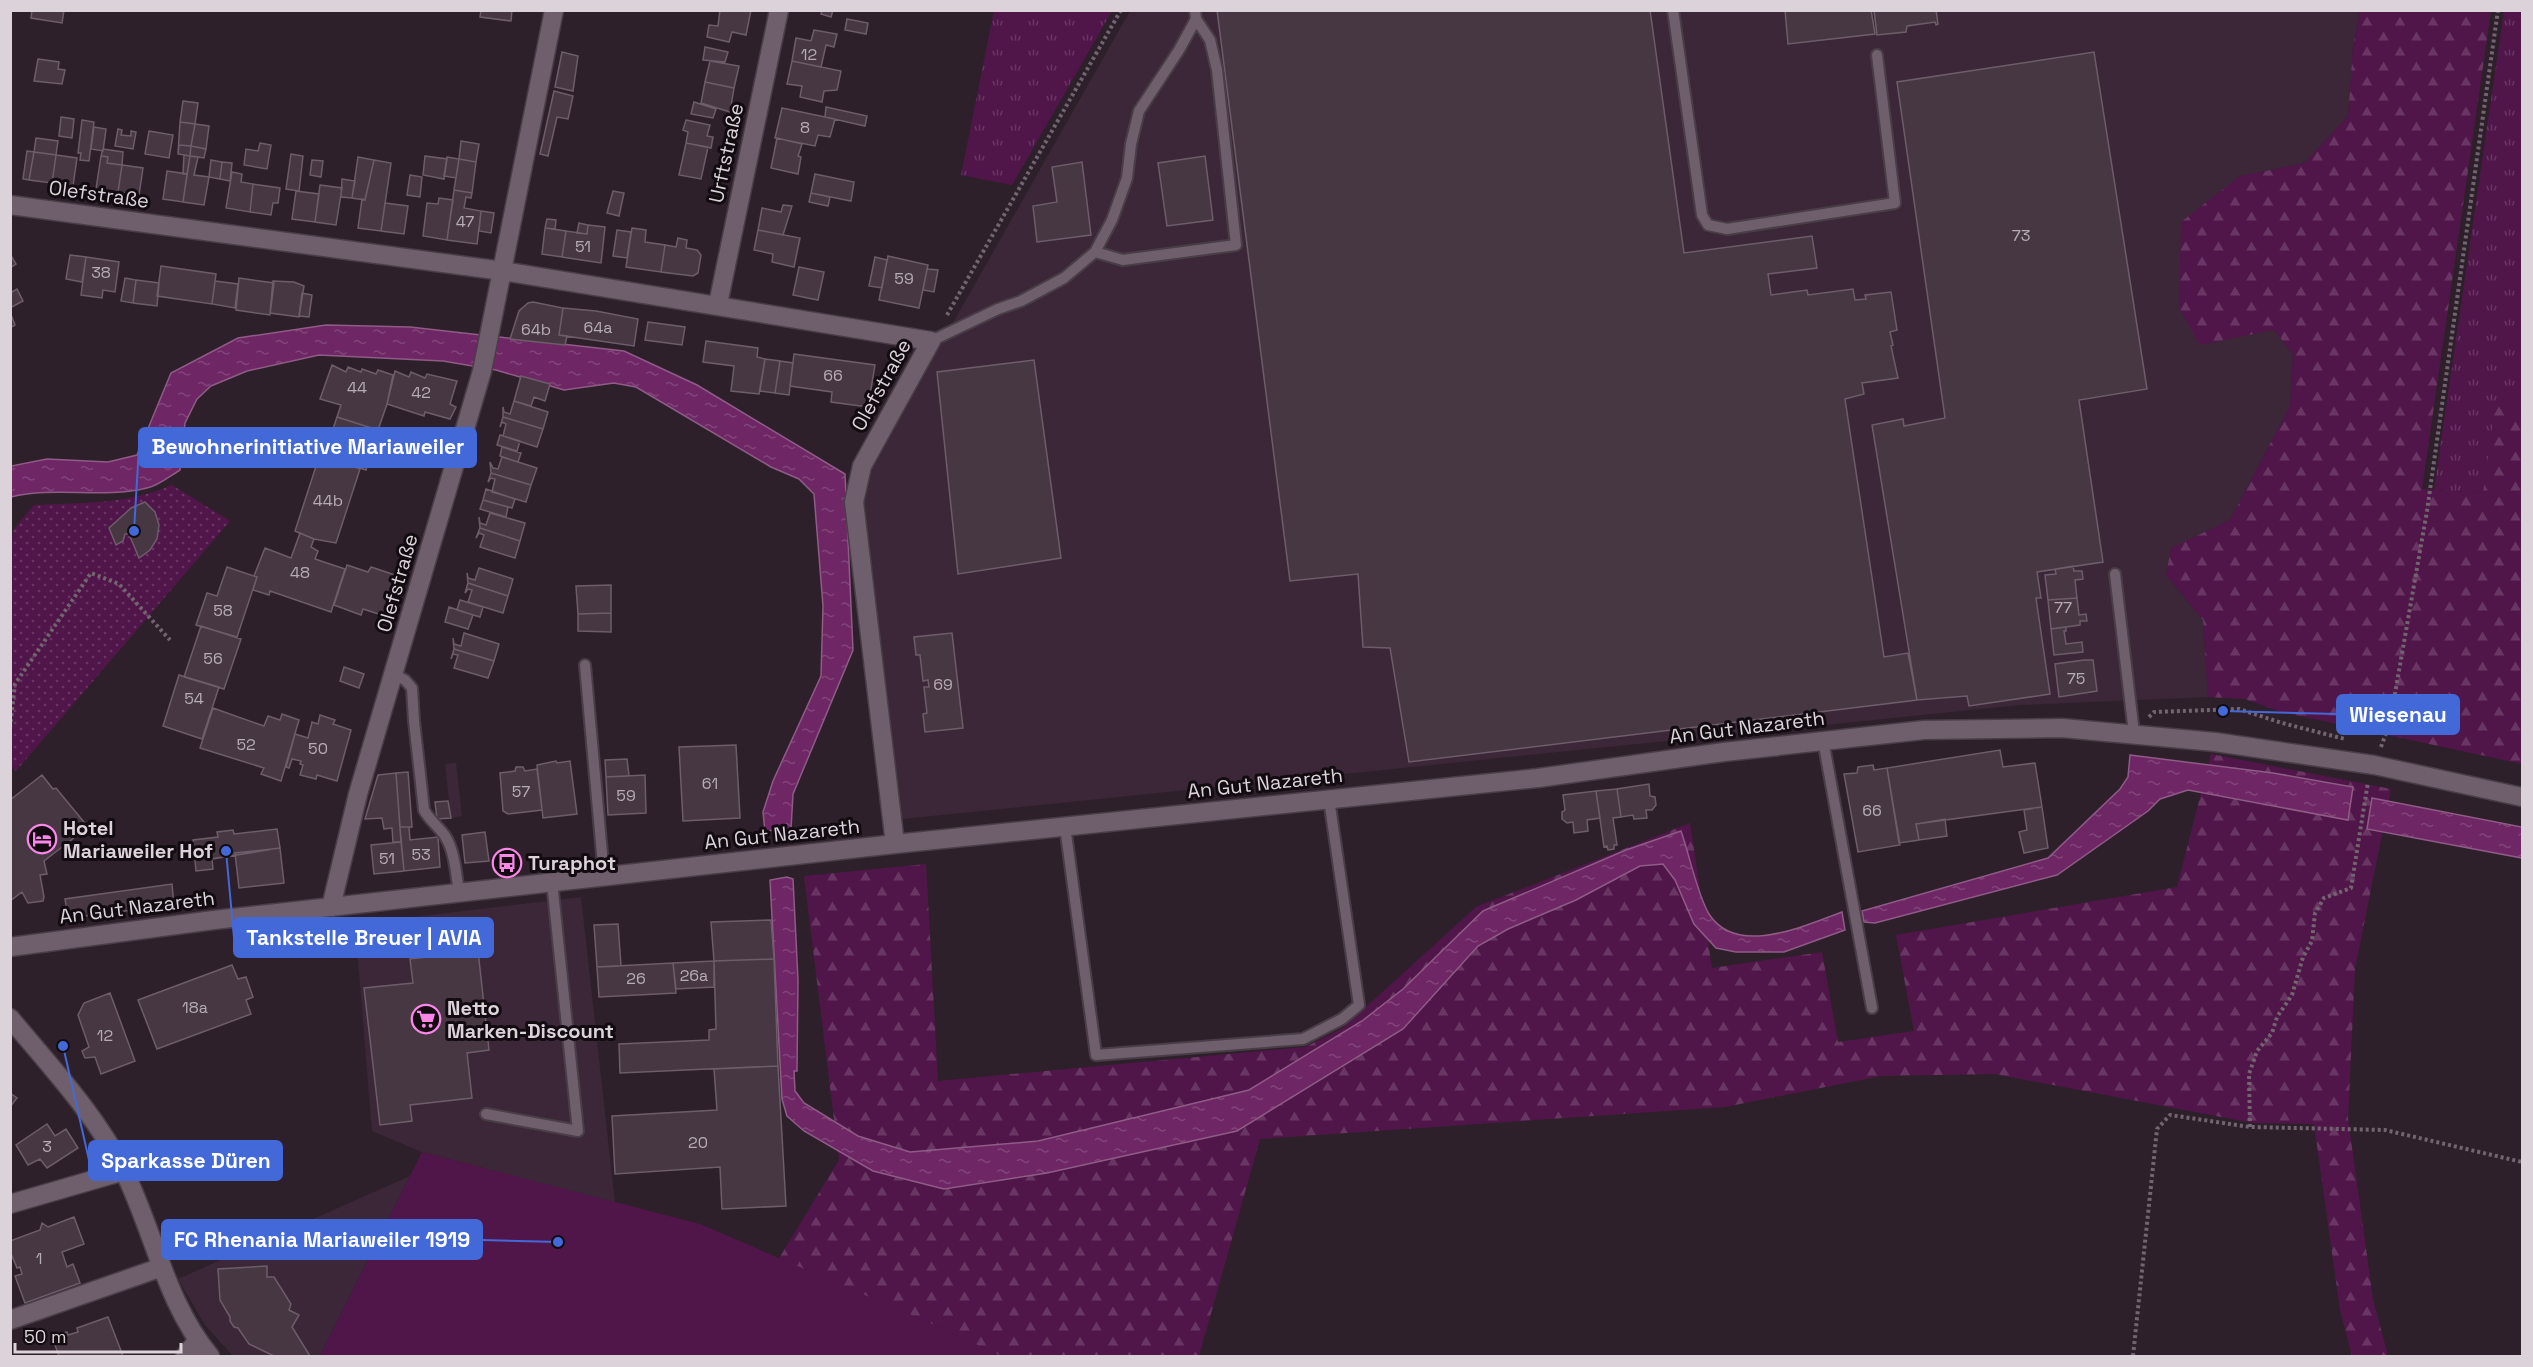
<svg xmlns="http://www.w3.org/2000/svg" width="2533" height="1367" font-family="'Space Grotesk',sans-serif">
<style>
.built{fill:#3b2737}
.grass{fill:url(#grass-tufts)}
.forest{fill:url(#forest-firs)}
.park{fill:url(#park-dots)}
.pitch{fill:#501549}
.water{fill:url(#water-ripples);stroke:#8f5b87;stroke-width:1.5}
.building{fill:#463743;stroke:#6d5d6a;stroke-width:1.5}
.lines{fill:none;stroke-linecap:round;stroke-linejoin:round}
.service-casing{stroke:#493e47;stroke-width:14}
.minor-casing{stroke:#493e47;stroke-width:21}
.secondary-casing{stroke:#493e47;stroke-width:21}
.path{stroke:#71656f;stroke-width:4;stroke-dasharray:3 3;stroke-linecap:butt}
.service{stroke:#6f5f6c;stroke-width:10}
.minor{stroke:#6f5f6c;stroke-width:18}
.secondary{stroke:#6f5f6c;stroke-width:18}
.labels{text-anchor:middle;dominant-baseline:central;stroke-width:6;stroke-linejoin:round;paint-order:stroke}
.number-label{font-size:16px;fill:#b6acb4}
.street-label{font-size:20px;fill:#dcd3da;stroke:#120c11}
.poi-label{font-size:20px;font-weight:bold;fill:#dcd3da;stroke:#120c11;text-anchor:start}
.leader{fill:none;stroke:#4369d8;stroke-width:2}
.callout-dot{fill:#4369d8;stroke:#120c11;stroke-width:2}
.callout{fill:#4369d8;stroke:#4369d8;stroke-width:2}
.callout-label{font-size:21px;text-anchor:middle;font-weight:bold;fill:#fff}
</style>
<defs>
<pattern id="grass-tufts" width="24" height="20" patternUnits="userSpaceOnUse" patternTransform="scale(1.5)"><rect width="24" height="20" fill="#501549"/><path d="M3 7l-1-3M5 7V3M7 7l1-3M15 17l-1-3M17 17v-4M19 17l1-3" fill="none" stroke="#693663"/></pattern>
<pattern id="forest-firs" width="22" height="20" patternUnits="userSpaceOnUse" patternTransform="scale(1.5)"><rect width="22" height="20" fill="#501549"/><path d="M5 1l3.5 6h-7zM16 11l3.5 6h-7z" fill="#693663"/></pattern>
<pattern id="park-dots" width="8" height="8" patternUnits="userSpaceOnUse" patternTransform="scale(1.5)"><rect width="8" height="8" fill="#501549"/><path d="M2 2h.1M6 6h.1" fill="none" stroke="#693663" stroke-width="1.8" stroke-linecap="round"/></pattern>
<pattern id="water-ripples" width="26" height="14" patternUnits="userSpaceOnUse" patternTransform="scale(1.5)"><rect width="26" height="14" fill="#6e2764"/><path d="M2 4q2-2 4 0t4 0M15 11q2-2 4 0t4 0" fill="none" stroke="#82457a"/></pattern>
</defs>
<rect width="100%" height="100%" fill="#2e202b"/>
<path class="built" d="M1130 11H2360L2353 46 2348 116 2305 163 2240 176 2274 330 2293 354 2290 406 2230 520 2171 549 2166 575 2203 620 2208 697 2020 705 902 819 861 504 870 469Z
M456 763 462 816 451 818 445 764Z
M581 897 615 1203 422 1152 372 1131 355 924Z
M410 1176 320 1356H233L205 1325 178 1279Z"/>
<path class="grass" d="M994 11H1112L1012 185 961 175Z
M2504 11H2522V412L2495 407 2484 493 2434 490Z"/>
<path class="forest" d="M2360 11H2491L2422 489 2483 493 2495 406 2522 412V764L2281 712 2245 699 2208 697 2203 620 2166 575 2171 548 2230 520 2290 406 2293 354 2274 330 2200 345 2179 308 2181 222 2240 176 2305 163 2348 116 2353 46Z
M2211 754 2391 789 2355 969 2348 1119 2373 1299 2388 1356H2352L2340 1310 2314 1124 2253 1123 1995 1074 1881 1076 1725 1107 1260 1139 1199 1356H1000L939 1327 778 1260 839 1160 804 876 926 864 938 1081 1305 1047 1343 1028 1476 907 1690 823 1712 968 1822 952 1838 1042 1914 1031 1896 935 2177 887Z"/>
<path class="park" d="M172 485 230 521 16 771 10 765V568L13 530 34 505C80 503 129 504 172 485Z"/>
<path class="pitch" d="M422 1152 700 1224 939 1327 1001 1356H320Z"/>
<path class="water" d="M326 325 410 327 624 351 697 385 845 474 853 650 793 794 791 829 765 831 763 812 773 781 821 676 823 606 814 494 799 479 771 467 636 387 614 383 564 390 496 370 443 361 319 355 247 371 211 386 197 399 185 423 180 470C170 476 158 486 147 488 102 499 55 486 11 497V466L47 459 108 462 137 455 171 373 238 338Z
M2130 755 2273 773 2353 787 2348 820 2188 790 2160 799 2148 811 2057 875 1875 923 1864 922 1862 911 2048 858 2120 789 2128 777Z
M2372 798 2522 827V858L2367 829Z
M1681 831C1689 853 1697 894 1709 914 1737 958 1806 925 1842 912L1845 930 1784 952H1736L1716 948 1694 924 1675 880 1663 864 1640 866 1576 900 1508 929 1478 946 1403 1029 1237 1131 1047 1173 944 1189 873 1171 804 1131 787 1116 782 1099 770 880 787 877 793 879 798 980 797 1071H794L795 1091 804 1103 858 1136 910 1152 1038 1141 1249 1090 1362 1021 1403 989 1483 911 1626 850Z"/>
<path class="building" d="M32 10H64L62 23 31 18Z
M481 10H512L511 21 480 17Z
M720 10H751L746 35 732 32 729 42 707 37 709 25 718 26Z
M822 10H833L831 17 821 14Z
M1217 10H1650L1684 253 1812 236 1817 268 1768 274 1771 295 1807 290 1808 295 1853 289 1855 300 1866 299 1865 295 1891 292 1897 330 1890 332 1893 345 1891 346 1898 378 1862 383 1864 394 1845 399 1884 657 1908 653 1917 700 1409 762 1390 648 1363 647 1358 574 1290 581Z
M1785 10H1871L1875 34 1788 44Z
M1874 10H1936L1938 24 1936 25 1935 22 1907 26 1906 32 1877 35Z
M847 19 868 23 866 34 845 30Z
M814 30 837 34 834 47 826 45 821 67 792 61 796 38 811 41Z
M705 47 728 52 725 62 703 60Z
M562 52 578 56 573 91 555 87Z
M2094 52 2147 389 2079 400 2103 562 2037 572 2041 598H2036L2050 694 1969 706 1967 696 1917 700 1872 425 1903 419 1904 426 1945 418 1897 82Z
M38 59 59 62 58 69 65 70 62 84 34 81Z
M710 61 739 66 734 88 705 82Z
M792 61 841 71 837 90 824 91 822 102 800 97 802 86 787 84Z
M705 82 734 88 730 112 701 103Z
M554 91 573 96 568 119 557 117 548 156 540 154Z
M183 101 198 103 195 124 180 122Z
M694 102 716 109 713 118 691 114Z
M826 107 867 116 865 126 825 117Z
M782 108 835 119 830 137 818 135 815 146 775 138Z
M61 117 74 119 72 138 59 136Z
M82 120 94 122 89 161 80 160 81 153H78Z
M686 120 710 125 707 136 713 137 711 148 686 143 688 132 683 130Z
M180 122 195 124 191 146 179 145 178 154Z
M195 124 209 126 206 149 191 146Z
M94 127 106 129 103 151 91 149Z
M118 129 122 130 121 135 131 136V131L136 132 133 149 115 146Z
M149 131 173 135 169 158 145 154Z
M36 138 58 141 56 155 34 152Z
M777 138 802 144 798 156 801 157 798 174 771 168Z
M461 141 479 144 476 162 459 159Z
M260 143 271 145 267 169 244 165 246 149 258 151Z
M686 143 708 147 701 179 679 175Z
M179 145 191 146 190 156 178 154Z
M191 146 206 149 204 158 190 156Z
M103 149 123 152 122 165 107 163 108 157 101 156Z
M27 151 34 152 29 180 23 179Z
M34 152 56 155 52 183 29 180Z
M291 154 303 156 299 191 286 189Z
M56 155 77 158 73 186 52 183Z
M184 155 190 156 187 174H183Z
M101 156 108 157 107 163 122 165 118 192 96 189Z
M190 156 198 157 194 175 209 177 204 205 183 202Z
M425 156 447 159 444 179 423 175Z
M1205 156 1213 220 1167 226 1158 163Z
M358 157 374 160 365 200 352 198Z
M447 157 459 159 456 178 444 176Z
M459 159 476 162 472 193 454 190Z
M211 160 222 162 220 179 209 177Z
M312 160 323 161 321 177 310 175Z
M374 160 391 163 381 231 358 228 362 199 365 200Z
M222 162 232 163 230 181 220 179Z
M1082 162 1091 235 1037 242 1033 206 1057 202 1052 167Z
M122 165 143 168 139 195 118 192Z
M167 171 187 174 183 202 163 199Z
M232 172 242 174 241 182 253 184 250 212 226 208Z
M815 174 854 182 851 201 811 193Z
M410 175 422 177 420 197 407 195Z
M342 179 355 181 352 198 341 197Z
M253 184 280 188 278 203H273L271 215 250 212Z
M320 185 342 188 336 225 315 222Z
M454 190 472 193 471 198 466 197 464 208 481 211 477 244 447 240Z
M296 191 319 194 315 222 292 219Z
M613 191 624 193 619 216 607 213Z
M811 193 830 197 828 206 809 202Z
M439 198 453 200 447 240 423 236 427 203 438 204Z
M385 203 408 206 404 234 381 231Z
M783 205 792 206 783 235 758 230 762 208 781 212Z
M481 211 494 213 491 233 479 231Z
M547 219 556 220 555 229 545 228Z
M579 223 588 225 587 234 577 233Z
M588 225 605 227 601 263 562 257 566 231 587 234Z
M545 228 566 231 562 257 542 254Z
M632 228 646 230 645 242 665 245 661 272 626 267Z
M617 230 631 232 627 258 613 256Z
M758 230 800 238 794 267 772 262 773 254 754 250Z
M678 238 687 240 686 248 697 250 701 255 698 273 693 276 661 272 665 245 676 247Z
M10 254 16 264 10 268Z
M70 255 86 257 82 282 66 279Z
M888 256 928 265 919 308 879 300Z
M86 257 119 262 115 292 103 290 102 298 81 295Z
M875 257 887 260 882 288 869 286Z
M161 266 216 274 212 304 157 296Z
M799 267 824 272 818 300 793 295Z
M927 269 938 270 934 292 923 290Z
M125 278 136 280 133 303 121 301Z
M239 278 274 283 270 315 236 310Z
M136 280 159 283 157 306 133 303Z
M215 281 238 284 235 308 212 304Z
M273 281 294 282 304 286 299 317 270 313Z
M17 289 23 301 10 308V293Z
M302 293 312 295 309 317 299 316Z
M533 302 563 308 559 335 567 336 565 345 510 339 519 311 528 303Z
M563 308 596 311 638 319 634 346 559 335Z
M10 312 15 325 10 328Z
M648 322 685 327 682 345 645 340Z
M706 341 758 348 757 357 765 359 759 394 731 391 734 366 703 362Z
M794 354 875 365 868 407 831 402 832 392 790 386Z
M765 359 780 361 775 393 760 391Z
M1034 360 1061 558 958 574 937 372Z
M780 361 793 363 789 395 775 393Z
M332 365 346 372 348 367 361 372 362 369 376 374 378 370 393 375 387 404 378 430 337 417 341 405 320 399Z
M395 371 409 377 411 372 425 378 427 374 457 381 450 404 456 407 450 419 425 412 424 416 387 404Z
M521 376 550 384 545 401 534 397 531 406 514 401Z
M514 401 548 412 543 429 503 417V407L504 412 510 414Z
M337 417 378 430 366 470 324 456Z
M503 417 543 429 537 447 503 436 506 424 502 422 500 427Z
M500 435 520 441 517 451 497 445Z
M502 447 521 453 518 462 500 456Z
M320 454 360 469 336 543 314 539 295 531Z
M502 457 537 468 531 485 491 473 490 462 493 468 498 469Z
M491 473 531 485 526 502 492 492 495 479 491 478 488 482Z
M486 489 515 499 512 508 483 500Z
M483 500 508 507 506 517 480 509Z
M145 502 155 512 159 525 157 539 150 550 139 558 129 534H125L123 541 116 545 109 528 131 508Z
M490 513 525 523 520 541 480 528 479 517 480 523 486 525Z
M480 528 520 541 515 558 480 547 484 535 479 533 476 538Z
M300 533 314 539 311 547 318 551 315 559 345 569 331 612 270 591 269 595 253 590 257 577 254 576 265 548 291 558Z
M347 565 368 572 371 567 401 577 388 617 363 609 361 615 334 605Z
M2073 566 2074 571H2082L2083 579 2075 580 2077 598 2048 600 2045 575 2056 574 2055 569Z
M227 567 257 577 237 637 196 625 207 593 217 596Z
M479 568 513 579 508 596 468 583 467 573 468 578 475 580Z
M468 583 508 596 503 613 468 602 472 590 468 589 465 593Z
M611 585V613L578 614 576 586Z
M2077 598 2079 615 2086 614 2087 621H2080V625L2051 629 2048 600Z
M460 600 483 607 480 617 457 610Z
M449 607 473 615 468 629 445 622Z
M611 613V632L578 631V614Z
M201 626 241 639 224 689 184 677Z
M2066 627V631H2064L2066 644 2082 642 2083 652 2054 655 2051 629Z
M464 633 499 644 494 661 454 649 453 638 454 644 461 646Z
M952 633 963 728 925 732 923 714 927 713 924 687H929L928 680 923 681 920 655H916L914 637Z
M454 649 494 661 488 678 454 668 458 655 453 654 451 659Z
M2084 660H2093L2097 691 2059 697 2055 664Z
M344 667 364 674 359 688 340 681Z
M179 675 219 687 202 739 163 726Z
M213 708 264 726 268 716 280 720 282 714 299 720 281 781 261 774 264 768 200 748Z
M320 715 335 720 333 724 351 730 337 781 317 775 316 779 300 775 303 765 300 764 301 761 292 759 289 768 286 767 295 734 308 738 312 722 318 724Z
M736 745 740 818 683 821 679 747Z
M2000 750 2003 767 2035 763 2042 807 1916 824 1919 840 1899 843 1887 768Z
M627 759 629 776 606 777 605 760Z
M556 761 557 763 570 761 577 814 543 818 537 765Z
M1873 765 1874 770 1887 768 1900 845 1858 852 1844 774 1857 773 1858 767Z
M516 767H523L525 771 537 769 542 810 508 814 503 811 500 773 515 771Z
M408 772 412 827H400L396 773Z
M396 773 401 842H393L392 828 384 829 382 818 365 819 378 775Z
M42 775 53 789 56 788 88 827 44 861 47 874 40 875 44 897 43 901 28 903 22 892 10 901V800Z
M645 775 646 813 608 815 606 777Z
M1649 784 1650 796 1655 797 1656 805 1652 810H1646L1647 818 1634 819 1633 815 1621 817 1617 789Z
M1617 789 1621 817 1613 818 1617 845H1614V849L1608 850 1607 846 1604 847 1596 791Z
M1596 791 1600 818 1587 820 1588 831 1574 833 1573 822 1567 823 1562 819V812L1565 810 1563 795Z
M448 801 451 818 437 819 435 802Z
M2042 807 2048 848 2024 853 2019 832 2027 830 2024 810Z
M1945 819 1947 836 1919 840 1916 824Z
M400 827H409L410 840 438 837 440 867 404 871Z
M277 829 280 848 212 859 213 869 196 871 193 840 218 837 217 832 233 830 234 834Z
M485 832 489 861 465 863 462 835Z
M401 842 404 871 374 874 371 845Z
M280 848 284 883 239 888 235 853Z
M172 884 174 905 68 918 65 899Z
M771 920 774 959 714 961 711 922Z
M618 924 621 966 597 967 594 925Z
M478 951 489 1050 467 1053 472 1098 410 1105 412 1121 380 1125 364 988 413 983 410 959Z
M774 959 778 1066 620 1073 619 1044 709 1040V1030L716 1029 714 961Z
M714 961V987L676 989 673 963Z
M673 963 676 993 599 997 597 967Z
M232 965 238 979 246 977 253 997 246 1000 251 1014 157 1049 138 1000Z
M110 993 135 1061 101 1074 95 1057 85 1058 82 1051 89 1047 78 1015 84 1003Z
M778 1066 786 1206 722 1209 720 1167 615 1174 612 1116 717 1110 714 1069Z
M10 1093 17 1098 10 1107Z
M47 1124 55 1136 66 1129 78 1148 47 1168 40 1159 28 1165 16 1145Z
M74 1217 84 1244 62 1252 67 1267 73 1264 80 1283 25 1303 15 1276 22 1274 20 1267 17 1268 10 1251V1241L40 1230 42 1223 48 1227Z
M267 1266V1277H274L291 1304 289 1310 299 1315 292 1327 310 1356H274L249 1344 238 1328 234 1327 230 1321V1317L220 1300 218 1269Z
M108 1317 123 1356H59L52 1337 67 1332 68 1335 78 1332 77 1328Z"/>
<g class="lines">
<g class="service-casing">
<path id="service" d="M1673 10 1702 215 1708 225 1727 229 1895 203 1877 55
M1095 252 1123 260 1236 245 1217 70 1210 40 1196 19
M931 341 998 309 1021 301 1064 278 1095 252 1112 220 1127 178 1131 144 1139 111 1179 50 1196 19 1195 10
M2115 574 2134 733
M585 665 604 876
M393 674 405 680 412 688 414 721 424 810C430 821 439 827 445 836 455 851 456 875 459 892
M1823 740 1872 1008
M1065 826 1096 1055 1303 1039 1342 1019 1359 1005 1329 799
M486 1114 578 1131 552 882"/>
</g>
<g class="minor-casing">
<path id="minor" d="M10 205 503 271 931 341 862 466 854 502 895 844
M718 304 779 10
M331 907 358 794 482 371 554 10
M10 1018C50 1066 97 1116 124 1171 154 1232 166 1303 210 1356
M10 1204 124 1171
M10 1320 162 1267
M185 1356 197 1341"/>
</g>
<g class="secondary-casing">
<path id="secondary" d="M10 947 214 920 895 844 1538 778 1724 752 1924 730 2062 728 2215 742 2374 765 2522 797"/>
</g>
<path class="path" d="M947 315 1121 10
M2149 717 2154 712 2239 709 2282 723 2345 739
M10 728 15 684 91 573 119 584 170 640
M2381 747 2390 722 2427 511 2498 10
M2250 1127 2249 1074 2257 1051 2272 1033 2277 1017 2292 995 2303 957 2312 941 2315 913 2324 898 2351 888 2368 782
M2133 1356 2157 1129 2170 1115 2250 1127 2385 1130 2522 1162"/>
<use href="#service" class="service"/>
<use href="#minor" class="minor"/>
<use href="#secondary" class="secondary"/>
</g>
<defs>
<g id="hotel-ring" transform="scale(1.5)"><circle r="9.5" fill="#120c11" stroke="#fa87e8" stroke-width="1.5"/><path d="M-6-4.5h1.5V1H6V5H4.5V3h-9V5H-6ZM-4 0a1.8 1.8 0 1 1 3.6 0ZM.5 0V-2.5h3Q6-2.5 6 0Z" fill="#fa87e8"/></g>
<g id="bus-ring" transform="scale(1.5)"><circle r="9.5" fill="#120c11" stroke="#fa87e8" stroke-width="1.5"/><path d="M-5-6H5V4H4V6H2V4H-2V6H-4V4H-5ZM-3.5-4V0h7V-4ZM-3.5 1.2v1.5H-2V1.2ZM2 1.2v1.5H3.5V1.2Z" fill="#fa87e8"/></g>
<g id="supermarket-ring" transform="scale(1.5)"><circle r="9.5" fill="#120c11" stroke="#fa87e8" stroke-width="1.5"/><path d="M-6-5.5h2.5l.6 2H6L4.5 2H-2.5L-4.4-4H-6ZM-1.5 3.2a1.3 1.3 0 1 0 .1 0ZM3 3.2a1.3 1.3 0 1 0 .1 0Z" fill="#fa87e8"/></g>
</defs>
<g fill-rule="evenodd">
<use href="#hotel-ring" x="42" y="839"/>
<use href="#bus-ring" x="507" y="863"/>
<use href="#supermarket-ring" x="426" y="1019"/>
</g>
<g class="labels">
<g class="number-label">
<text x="809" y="54">12</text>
<text x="805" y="127">8</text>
<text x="465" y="221">47</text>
<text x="2021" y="235">73</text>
<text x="583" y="246">51</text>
<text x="101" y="272">38</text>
<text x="904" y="278">59</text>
<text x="598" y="327">64a</text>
<text x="536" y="329">64b</text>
<text x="833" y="375">66</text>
<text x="357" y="387">44</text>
<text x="421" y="392">42</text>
<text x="328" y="500">44b</text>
<text x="300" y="572">48</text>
<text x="2063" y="607">77</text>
<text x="223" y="610">58</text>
<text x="213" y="658">56</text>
<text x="2076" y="678">75</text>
<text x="943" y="684">69</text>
<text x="194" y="698">54</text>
<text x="246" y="744">52</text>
<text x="318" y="748">50</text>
<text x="710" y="783">61</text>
<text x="521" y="791">57</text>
<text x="626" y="795">59</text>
<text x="1872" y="810">66</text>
<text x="421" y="854">53</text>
<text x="387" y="858">51</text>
<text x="694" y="975">26a</text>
<text x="636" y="978">26</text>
<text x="195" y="1007">18a</text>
<text x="105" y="1035">12</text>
<text x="698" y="1142">20</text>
<text x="47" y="1146">3</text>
<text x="39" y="1258">1</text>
</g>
<g class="street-label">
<text transform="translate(726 153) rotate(-78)">Urftstraße</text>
<text transform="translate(99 194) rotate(8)">Olefstraße</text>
<text transform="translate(881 385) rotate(-61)">Olefstraße</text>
<text transform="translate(397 583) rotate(-74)">Olefstraße</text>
<text transform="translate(1747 727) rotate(-7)">An Gut Nazareth</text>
<text transform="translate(1265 783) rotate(-6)">An Gut Nazareth</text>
<text transform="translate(782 834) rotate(-6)">An Gut Nazareth</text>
<text transform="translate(137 907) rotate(-7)">An Gut Nazareth</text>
</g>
<g class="poi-label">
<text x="63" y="828">Hotel<tspan x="63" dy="23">Mariaweiler Hof</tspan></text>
<text x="528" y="863">Turaphot</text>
<text x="447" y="1008">Netto<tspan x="447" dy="23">Marken-Discount</tspan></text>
</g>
</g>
<path class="leader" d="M134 531L139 447M2223 711L2337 714M226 851L234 938M63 1046L89 1160M558 1242L482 1240"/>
<g class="callout-dot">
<circle cx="134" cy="531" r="6"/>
<circle cx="2223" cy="711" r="6"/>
<circle cx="226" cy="851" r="6"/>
<circle cx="63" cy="1046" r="6"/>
<circle cx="558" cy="1242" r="6"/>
</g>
<g class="callout">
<rect x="139" y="428" width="337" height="39" rx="6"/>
<rect x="2337" y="695" width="122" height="39" rx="6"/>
<rect x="234" y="918" width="259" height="39" rx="6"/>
<rect x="89" y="1141" width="193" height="39" rx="6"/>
<rect x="162" y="1220" width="320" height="39" rx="6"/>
</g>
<g class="callout-label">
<text x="308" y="454">Bewohnerinitiative Mariaweiler</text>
<text x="2398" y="722">Wiesenau</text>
<text x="364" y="945">Tankstelle Breuer | AVIA</text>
<text x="186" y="1168">Sparkasse Düren</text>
<text x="322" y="1247">FC Rhenania Mariaweiler 1919</text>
</g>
<rect width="2533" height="1367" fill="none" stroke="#dcd3da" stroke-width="24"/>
<path d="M15 1343v9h166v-9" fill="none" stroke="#dcd3da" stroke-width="3"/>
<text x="24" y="1343" font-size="18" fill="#dcd3da" stroke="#120c11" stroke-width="4.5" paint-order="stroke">50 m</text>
</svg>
